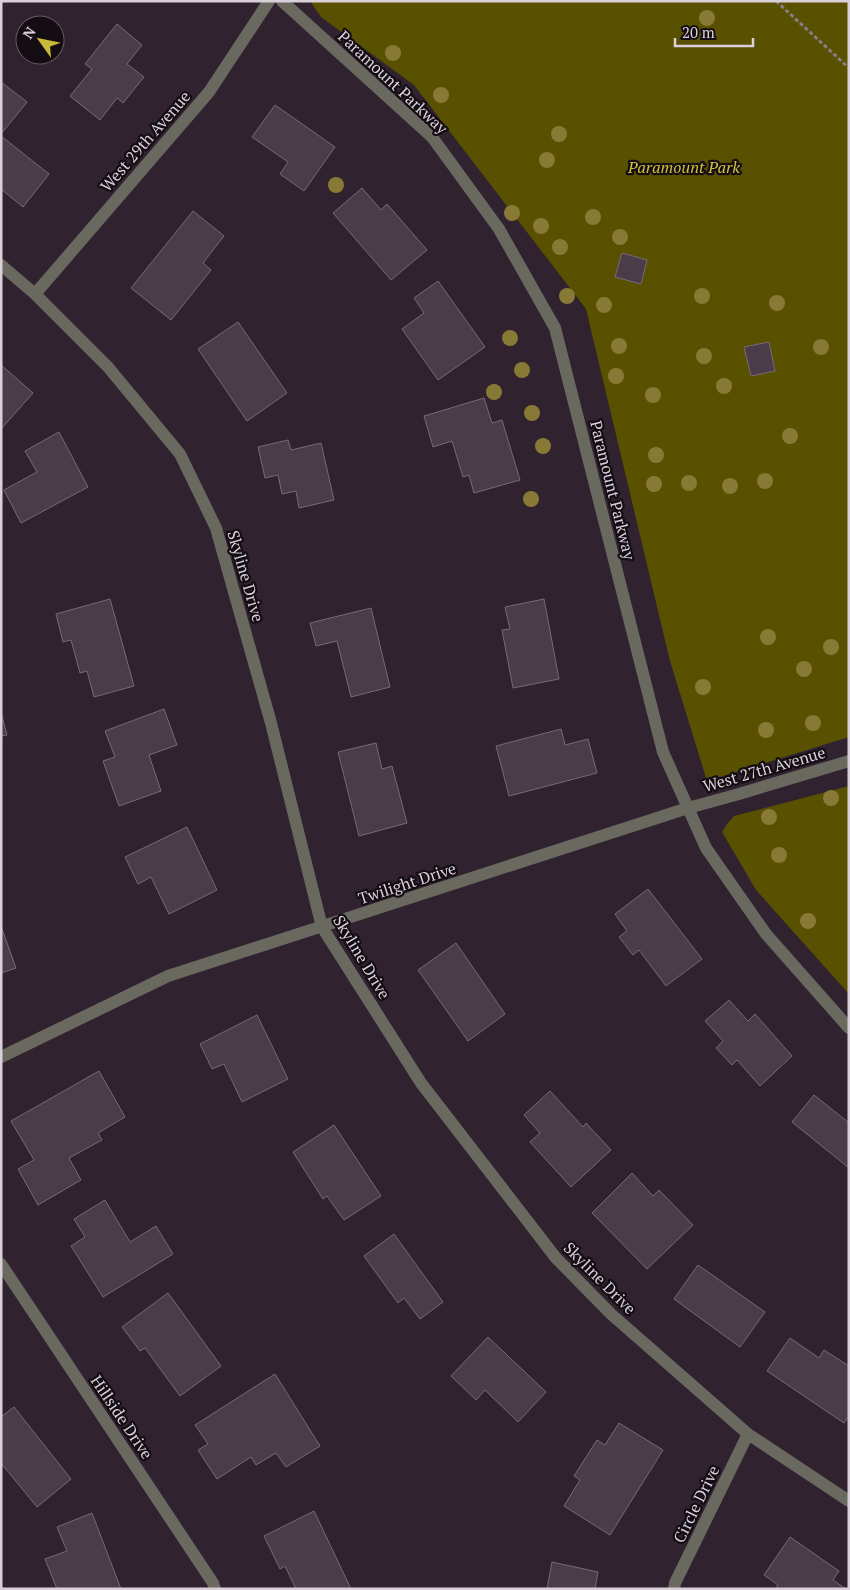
<svg xmlns="http://www.w3.org/2000/svg" width="850" height="1590" font-family="'PT Serif',serif">
<style>
.green{fill:#5a5100}
.building{fill:#4b3c4a;stroke:#796979}
.lines{fill:none;stroke-linecap:round;stroke-linejoin:round}
.path{stroke:#887c87;stroke-width:3;stroke-dasharray:4 2.5;stroke-linecap:butt}
.minor{stroke:#6a6960;stroke-width:12}
.tree{fill:#897936}
.labels{text-anchor:middle;dominant-baseline:central;stroke-width:4.5;stroke-linejoin:round;paint-order:stroke}
.street-label{font-size:16px;fill:#dad0d9;stroke:#140e14}
.park-label{font-size:16px;font-style:italic;fill:#d2c13b;stroke:#140e14}
</style>
<rect width="100%" height="100%" fill="#30222f"/>
<path class="green" d="M310 1H849V737L707 781 670 661 586 309 414 85 321 17Z
M849 786V994L756 890 722 832 727 824 734 816Z"/>
<path class="building" d="M117 24 142 45 127 64 144 77 123 103 117 98 100 120 70 96 92 69 85 64Z
M1 82 27 102 1 134Z
M275 105 335 147 304 191 280 174 288 162 252 137Z
M1 136 49 174 23 207 1 189Z
M362 188 381 210 387 204 427 250 391 280 333 213Z
M193 211 224 236 203 263 211 270 171 320 131 288Z
M622 253 647 260 641 284 615 277Z
M438 281 485 347 438 380 402 329 424 313 414 298Z
M238 322 287 393 247 421 198 349Z
M769 342 775 371 751 376 744 347Z
M1 365 33 393 1 429Z
M484 398 492 423 502 420 520 480 474 493 469 475 463 477 452 441 433 447 424 416Z
M59 432 88 487 21 523 4 490 37 472 25 451Z
M288 440 291 450 321 443 334 500 299 508 296 491 282 494 278 475 265 478 258 447Z
M110 599 134 686 94 697 87 671 80 673 71 640 63 642 56 614Z
M544 599 559 679 513 688 502 630 510 629 505 607Z
M371 608 390 687 351 697 337 641 316 646 310 623Z
M164 709 177 745 149 755 161 791 119 806 103 761 115 757 105 731Z
M1 712 7 735 1 736Z
M561 729 565 745 588 739 597 773 509 796 496 746Z
M376 743 382 769 392 766 407 823 359 836 338 752Z
M187 827 217 890 169 914 151 877 138 884 125 857Z
M648 889 702 959 666 986 639 950 633 955 619 937 627 931 615 914Z
M2 929 16 968 1 973V930Z
M456 943 505 1014 468 1041 418 970Z
M729 1000 748 1021 755 1014 792 1056 760 1086 737 1060 732 1065 716 1048 723 1041 705 1021Z
M257 1015 288 1079 242 1102 224 1064 212 1069 200 1044Z
M99 1071 125 1117 98 1133 102 1140 69 1158 81 1180 38 1205 18 1169 34 1160 11 1121Z
M550 1091 583 1127 586 1123 611 1150 571 1187 530 1142 540 1133 524 1115Z
M814 1095 849 1123V1168L792 1122Z
M334 1125 381 1196 344 1220 327 1196 323 1199 293 1152Z
M632 1173 653 1196 659 1190 693 1225 647 1269 592 1213Z
M105 1200 130 1242 156 1226 173 1254 103 1297 71 1246 85 1237 74 1219Z
M394 1234 443 1302 420 1319 404 1298 398 1303 364 1256Z
M698 1265 765 1312 740 1347 674 1299Z
M168 1293 221 1366 180 1396 145 1348 140 1351 122 1327Z
M488 1337 546 1392 518 1422 485 1390 476 1400 451 1376Z
M790 1338 819 1358 824 1350 849 1366V1416L844 1423 767 1371Z
M275 1374 320 1446 286 1467 276 1453 256 1465 251 1457 217 1479 198 1450 208 1444 195 1425Z
M14 1407 71 1479 37 1507 1 1463V1417Z
M619 1423 663 1450 610 1535 564 1506 580 1480 574 1476 597 1440 605 1445Z
M314 1511 351 1589H296L285 1566 280 1569 264 1536Z
M92 1513 121 1589H57L45 1559 67 1551 57 1527Z
M790 1537 839 1571 833 1580 846 1589H775L778 1585 764 1575Z
M552 1562 598 1572 595 1589H547Z"/>
<g class="lines">
<path class="path" d="M776 1 849 68"/>
<path class="minor" d="M282 1 432 137 499 229 555 328 663 752 706 848 766 934 849 1028
M1 265 35 294 108 367 180 454 216 528 271 723 322 927 421 1083 556 1258 611 1314 748 1434 849 1501
M35 294 209 92 269 1
M1 1057 168 976 688 808 739 794 849 761
M1 1264 213 1583 215 1589
M674 1589 675 1583 748 1434"/>
</g>
<g class="tree">
<circle cx="707" cy="18" r="8"/>
<circle cx="393" cy="53" r="8"/>
<circle cx="441" cy="95" r="8"/>
<circle cx="559" cy="134" r="8"/>
<circle cx="547" cy="160" r="8"/>
<circle cx="336" cy="185" r="8"/>
<circle cx="512" cy="213" r="8"/>
<circle cx="593" cy="217" r="8"/>
<circle cx="541" cy="226" r="8"/>
<circle cx="620" cy="237" r="8"/>
<circle cx="560" cy="247" r="8"/>
<circle cx="567" cy="296" r="8"/>
<circle cx="702" cy="296" r="8"/>
<circle cx="777" cy="303" r="8"/>
<circle cx="604" cy="305" r="8"/>
<circle cx="510" cy="338" r="8"/>
<circle cx="619" cy="346" r="8"/>
<circle cx="821" cy="347" r="8"/>
<circle cx="704" cy="356" r="8"/>
<circle cx="522" cy="370" r="8"/>
<circle cx="616" cy="376" r="8"/>
<circle cx="724" cy="386" r="8"/>
<circle cx="494" cy="392" r="8"/>
<circle cx="653" cy="395" r="8"/>
<circle cx="532" cy="413" r="8"/>
<circle cx="790" cy="436" r="8"/>
<circle cx="543" cy="446" r="8"/>
<circle cx="656" cy="455" r="8"/>
<circle cx="765" cy="481" r="8"/>
<circle cx="689" cy="483" r="8"/>
<circle cx="654" cy="484" r="8"/>
<circle cx="730" cy="486" r="8"/>
<circle cx="531" cy="499" r="8"/>
<circle cx="768" cy="637" r="8"/>
<circle cx="831" cy="647" r="8"/>
<circle cx="804" cy="669" r="8"/>
<circle cx="703" cy="687" r="8"/>
<circle cx="813" cy="723" r="8"/>
<circle cx="766" cy="730" r="8"/>
<circle cx="831" cy="798" r="8"/>
<circle cx="769" cy="817" r="8"/>
<circle cx="779" cy="855" r="8"/>
<circle cx="808" cy="921" r="8"/>
</g>
<g class="labels">
<g class="street-label">
<text transform="translate(393 82) rotate(43)">Paramount Parkway</text>
<text transform="translate(145 141) rotate(-49)">West 29th Avenue</text>
<text transform="translate(613 490) rotate(76)">Paramount Parkway</text>
<text transform="translate(246 576) rotate(74)">Skyline Drive</text>
<text transform="translate(764 769) rotate(-16)">West 27th Avenue</text>
<text transform="translate(407 883) rotate(-18)">Twilight Drive</text>
<text transform="translate(362 957) rotate(59)">Skyline Drive</text>
<text transform="translate(600 1278) rotate(45)">Skyline Drive</text>
<text transform="translate(122 1417) rotate(56)">Hillside Drive</text>
<text transform="translate(696 1504) rotate(-64)">Circle Drive</text>
</g>
<g class="park-label">
<text x="684" y="167">Paramount Park</text>
</g>
</g>
<rect width="850" height="1590" fill="none" stroke="#dad0d9" stroke-width="5"/>
<g transform="translate(40 40) rotate(303)"><circle r="24" fill="#140e14" stroke="#635c63"/>
<path d="M0-4L9 19L0 12L-9 19Z" fill="#cbba39"/>
<text y="-8" font-size="14" font-weight="bold" text-anchor="middle" fill="#dad0d9">N</text>
</g>
<path d="M675 38v8h78v-8" fill="none" stroke="#dad0d9" stroke-width="2.5"/>
<text x="682" y="38" font-size="15" fill="#dad0d9" stroke="#140e14" stroke-width="4" paint-order="stroke">20 m</text>
</svg>
